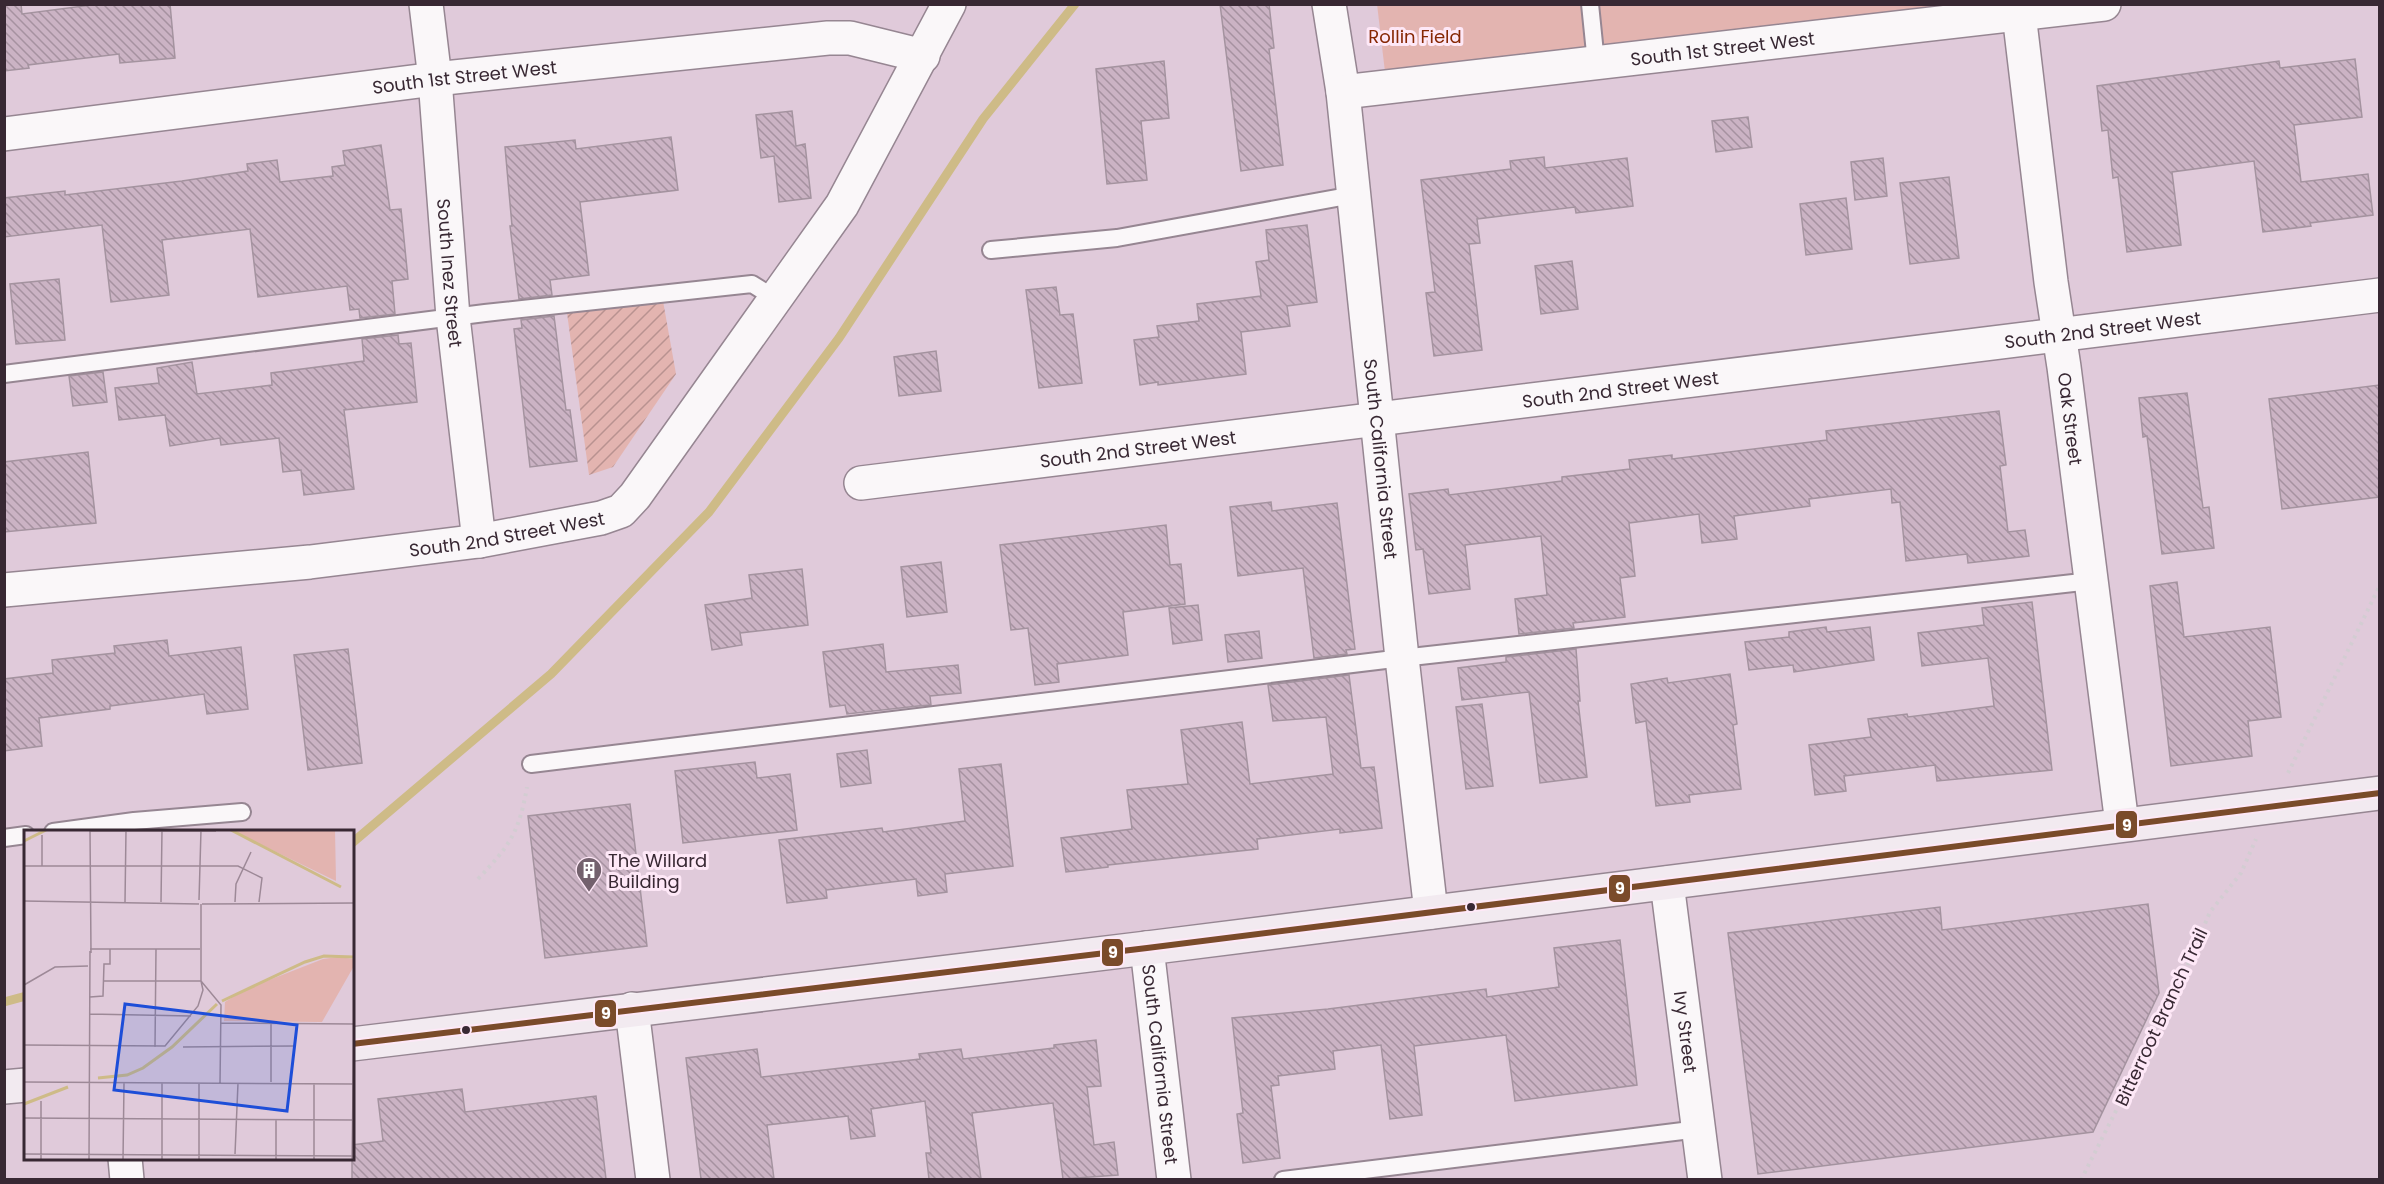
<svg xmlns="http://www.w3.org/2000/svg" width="2384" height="1184" font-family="Poppins,sans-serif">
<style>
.green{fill:#e3b4b0}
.garden{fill:url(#garden-furrows)}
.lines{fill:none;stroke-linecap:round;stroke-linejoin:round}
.stream{stroke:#cebb87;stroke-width:9}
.building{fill:url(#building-back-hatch);stroke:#a4939f;stroke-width:1.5}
.service-casing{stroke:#968692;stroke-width:20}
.minor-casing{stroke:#968692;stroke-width:36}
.secondary-casing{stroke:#968692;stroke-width:36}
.path{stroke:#d3cdd2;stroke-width:4;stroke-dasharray:3 4.5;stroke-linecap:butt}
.service{stroke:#faf7f9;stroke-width:16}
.minor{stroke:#faf7f9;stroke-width:33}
.secondary{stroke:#f2eaf0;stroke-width:33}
.bus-1-casing{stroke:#fee8f7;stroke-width:10}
.bus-1{stroke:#7a4b2a;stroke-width:6}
.bus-dot{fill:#382833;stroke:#fee8f7;stroke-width:2}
.labels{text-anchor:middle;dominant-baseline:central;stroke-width:6;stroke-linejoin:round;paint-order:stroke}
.park-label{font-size:18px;fill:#862704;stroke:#fee8f7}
.street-label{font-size:18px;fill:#382833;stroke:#fee8f7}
.poi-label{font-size:18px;fill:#382833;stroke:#fee8f7;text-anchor:start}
.inset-river{fill:none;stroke:#cebb87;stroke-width:3}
.inset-road{fill:none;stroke:#9d8997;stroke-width:1.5}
.view{fill:#1d4ed8;fill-opacity:0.15;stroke:#1d4ed8;stroke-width:3}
.inset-edge{fill:none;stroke:#382833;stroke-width:3}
.line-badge{stroke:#fee8f7;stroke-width:2}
.badge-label{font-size:16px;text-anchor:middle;font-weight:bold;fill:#fff}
</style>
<defs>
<pattern id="garden-furrows" width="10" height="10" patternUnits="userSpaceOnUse" patternTransform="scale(1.5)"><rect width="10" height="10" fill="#e3b4b0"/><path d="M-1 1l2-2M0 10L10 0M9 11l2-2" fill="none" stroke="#b99290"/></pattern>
<pattern id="building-back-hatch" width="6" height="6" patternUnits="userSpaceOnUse" patternTransform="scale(1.5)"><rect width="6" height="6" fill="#cbb3c4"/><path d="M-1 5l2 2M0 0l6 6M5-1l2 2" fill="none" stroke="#a692a0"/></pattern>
</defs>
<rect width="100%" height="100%" fill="#e0cada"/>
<path class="green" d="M1377 4 1956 5 1385 72Z"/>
<path class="garden" d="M663 301 676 374 613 467 589 475 567 313Z"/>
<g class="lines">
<path class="stream" d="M352 843 551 674 709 512 839 338 983 119 1075 4
M4 1002 26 996"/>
</g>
<path class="building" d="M4 4H21L22 14 99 4H170L175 58 120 63 119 54 28 65 29 68 4 71Z
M1220 4H1269L1274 48 1269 49 1283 165 1241 171Z
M2355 59 2362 117 2294 125 2301 182 2368 174 2373 215 2310 223 2311 226 2263 232 2254 161 2172 172 2181 245 2127 252 2118 177 2113 178 2108 130 2102 131 2097 86 2279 61 2280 68Z
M1164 61 1169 118 1141 121 1147 180 1107 184 1096 69Z
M792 111 796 146 805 144 811 198 779 202 774 156 761 158 756 115Z
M1748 117 1752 147 1716 152 1712 121Z
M671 137 678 190 580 202 589 275 550 280 552 295 519 299 510 226H512L505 147 575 140 576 149Z
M381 145 390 210 401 209 408 279 392 281 395 314 360 318 359 309 350 310 347 286 258 297 250 229 162 240 169 295 111 302 102 225 4 237V198L65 191V195L182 181 248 171 247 164 277 160 280 182 333 176 332 167 345 165 343 151Z
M1544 157 1545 168 1627 158 1633 206 1576 213 1575 207 1477 219 1480 243 1469 244 1482 350 1434 356 1426 293 1435 292 1421 180 1511 169 1510 161Z
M1883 158 1887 196 1855 200 1851 162Z
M1949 177 1959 258 1910 264 1900 183Z
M1846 198 1852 249 1806 255 1800 204Z
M1307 225 1317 302 1287 306 1290 326 1241 332 1246 374 1158 385V382L1140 385 1134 340 1159 337 1157 326 1199 321 1197 304 1261 296 1256 262 1269 260 1266 230Z
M1572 261 1578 309 1541 314 1535 266Z
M59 279 65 340 16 344 10 284Z
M1056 287 1060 315 1073 314 1082 383 1039 388 1026 290Z
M554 316 566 410H570L577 461 530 467 514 329 522 328 521 320Z
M398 335 399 344 411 343 417 402 344 410 354 489 304 495 301 470 283 472 279 438 221 445 220 438 170 446 165 415 119 420 115 388 159 383 157 368 192 362 197 394 272 385 271 373 364 361 362 339Z
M936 351 941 391 899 396 894 357Z
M103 372 107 402 73 406 69 376Z
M2379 385V497L2282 509 2269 399Z
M2187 393 2203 508 2209 507 2214 548 2162 554 2147 436 2143 437 2139 398Z
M1999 411 2006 465 2000 466 2008 532 2025 530 2029 556 1968 563 1967 554 1906 561 1900 502 1892 503 1891 489 1809 499 1810 506 1734 516 1737 539 1702 543 1699 514 1629 523 1635 576 1620 578 1625 617 1573 623 1574 628 1519 634 1515 599 1547 595 1541 536 1465 545 1470 589 1429 594 1423 549 1416 550 1409 494 1448 489 1449 495 1562 481V477L1630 469 1629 460 1672 455V459L1827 440 1826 431Z
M88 452 96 523 4 532V462Z
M1271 502 1272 511 1337 503 1355 649 1346 650 1347 654 1314 658 1303 568 1238 576 1230 507Z
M1166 525 1170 565 1181 564 1185 604 1123 612 1128 655 1057 664 1059 682 1035 685 1028 628 1011 630 1000 545Z
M941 562 947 612 907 617 901 567Z
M802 569 808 625 740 633 742 645 712 650 705 605 752 598 749 575Z
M2177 582 2184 637 2270 627 2281 717 2248 721 2252 756 2171 766 2150 586Z
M2032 602 2052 770 1937 781 1935 765 1844 776 1846 791 1815 795 1809 745 1871 737 1868 719 1907 714 1908 717 1994 706 1988 658 1922 666 1918 633 1984 625 1982 608Z
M1198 605 1202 640 1173 644 1169 608Z
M1826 627 1827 632 1870 627 1874 660 1794 672 1793 665 1749 670 1745 642 1789 637V632Z
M1259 631 1262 658 1228 662 1225 635Z
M167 640 169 656 241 647 248 709 207 714 204 694 110 706V709L39 718 42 746 4 751V679L53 673 52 660 115 653 114 646Z
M883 644 886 672 958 665 961 693 930 696 931 705 918 706 847 714 845 705 830 707 823 652Z
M348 649 362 763 308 770 294 655Z
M1576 649 1580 701H1578L1587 777 1540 783 1529 692 1462 700 1458 668 1506 662V657Z
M1730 674 1737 724 1733 725 1741 789 1689 795 1690 802 1656 806 1646 721 1636 723 1631 684 1667 678 1668 683Z
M1349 675 1361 768 1374 767 1382 828 1340 833V829L1257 839 1258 849 1108 865V867L1066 872 1061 838 1132 829 1127 790 1188 784 1181 730 1242 722 1250 784 1333 774 1326 717 1273 721 1268 685Z
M1482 704 1493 786 1466 789 1456 707Z
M867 750 871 783 841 787 837 754Z
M755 762 757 778 790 774 797 830 683 843 675 771Z
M1001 764 1013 866 945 874 947 892 918 896 916 879 826 890 827 898 787 903 779 840 882 828 883 832 965 821 959 769Z
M630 804 647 946 545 958 528 816Z
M2148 904 2159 993 2093 1132 1758 1174 1728 933 1940 907 1942 930Z
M1620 940 1637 1085 1515 1101 1506 1035 1414 1046 1422 1115 1390 1119 1381 1045 1333 1051 1335 1069 1278 1076 1279 1085 1271 1086 1280 1158 1243 1163 1237 1114 1243 1113 1232 1018 1328 1009 1486 989 1487 997 1559 987 1554 948Z
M1096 1040 1101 1086 1087 1087 1094 1145 1114 1142 1118 1175 1063 1179 1053 1103 972 1113 981 1179H929L926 1153H931L925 1101 871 1109 875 1136 851 1139 848 1116 767 1125 774 1179H701L686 1058 757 1049 761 1077 920 1059 919 1054 961 1049 963 1059 1054 1048V1045Z
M462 1089 465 1112 596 1096 606 1179H352V1145L383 1141 378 1099Z"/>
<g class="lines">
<g class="service-casing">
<path id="service" d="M1590 4 1596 63
M991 250 1117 238 1353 195
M4 374 485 313 752 284 776 299
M531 764 1402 658 2091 581
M53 832 134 821 242 812
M4 838 26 835
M1283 1180 1699 1129"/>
</g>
<g class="minor-casing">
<g id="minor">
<path id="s1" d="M426 4 435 79 453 317 479 541"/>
<path id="s2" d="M1329 4 1343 92 1402 658 1431 912"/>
<path id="s3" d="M2019 14 2051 282 2064 367 2122 824"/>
<path id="s4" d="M1343 92 2104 4"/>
<path id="s5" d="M4 134 435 79 828 38H850L923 56"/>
<path id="s6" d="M861 483 2380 295"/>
<path id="s7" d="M4 590 310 562 479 541 601 518 621 511 635 496 842 205 949 4"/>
<path id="s8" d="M1667 883 1705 1180"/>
<path id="s9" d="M1147 948 1174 1180"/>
<path d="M632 1009 653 1180"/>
<path d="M125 1158 127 1180"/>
</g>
</g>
<g class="secondary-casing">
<path id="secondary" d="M352 1044 1147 948 2380 793
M4 1087 26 1085"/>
</g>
<path class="path" d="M2288 773 2380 585
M478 879C510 845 519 833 527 787
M2081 1180 2176 992 2210 912 2241 873 2256 839"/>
<use href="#service" class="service"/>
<use href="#minor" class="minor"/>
<use href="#secondary" class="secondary"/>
<g class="bus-1-casing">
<path id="bus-1" d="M352 1044 1147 948 2380 793"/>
</g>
<use href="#bus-1" class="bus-1"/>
</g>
<defs>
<g id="building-pin" transform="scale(1.35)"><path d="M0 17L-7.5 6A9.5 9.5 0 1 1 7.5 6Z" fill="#73616d" stroke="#fee8f7"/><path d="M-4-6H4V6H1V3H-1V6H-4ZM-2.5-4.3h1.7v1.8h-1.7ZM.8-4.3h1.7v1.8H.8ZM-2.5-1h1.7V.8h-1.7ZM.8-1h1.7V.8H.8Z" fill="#fff"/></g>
</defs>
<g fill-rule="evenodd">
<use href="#building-pin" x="589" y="870"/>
</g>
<g class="bus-dot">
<circle cx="1471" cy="907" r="5"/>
<circle cx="466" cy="1030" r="5"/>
</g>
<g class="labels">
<g class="park-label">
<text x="1415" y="36">Rollin Field</text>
</g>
<g class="street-label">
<text stroke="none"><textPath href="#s4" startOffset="382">South 1st Street West</textPath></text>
<text stroke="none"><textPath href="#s5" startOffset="464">South 1st Street West</textPath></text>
<text stroke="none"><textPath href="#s1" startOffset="270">South Inez Street</textPath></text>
<text stroke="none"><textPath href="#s6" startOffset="1251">South 2nd Street West</textPath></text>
<text stroke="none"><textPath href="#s6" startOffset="765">South 2nd Street West</textPath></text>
<text stroke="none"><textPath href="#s3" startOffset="408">Oak Street</textPath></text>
<text stroke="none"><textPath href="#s6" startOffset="279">South 2nd Street West</textPath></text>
<text stroke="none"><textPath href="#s2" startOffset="458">South California Street</textPath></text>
<text stroke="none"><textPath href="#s7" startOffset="506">South 2nd Street West</textPath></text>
<text transform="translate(2161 1017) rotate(-65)">Bitterroot Branch Trail</text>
<text stroke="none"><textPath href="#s8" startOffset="150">Ivy Street</textPath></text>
<text stroke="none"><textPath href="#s9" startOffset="117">South California Street</textPath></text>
</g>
<g class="poi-label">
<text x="608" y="860">The Willard<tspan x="608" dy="21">Building</tspan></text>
</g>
</g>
<g transform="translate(24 830)">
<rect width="330" height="330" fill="#e0cada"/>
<path d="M207 0H311L312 51ZM314 127 330 129V136L298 192 200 191 201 172 220 160 299 129Z" fill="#e3b4b0"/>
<path class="inset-river" d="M207 0 317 57M0 11 22 0M198 171 281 132 300 126 330 127M74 248 103 245 119 238 148 217 193 174M0 274 44 257"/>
<path class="inset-road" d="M66 0 67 123M66 1H192M0 36H214L238 48 235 72M18 36V5M175 70 177 0M0 71 175 74M101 72 102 0M137 72 138 0M211 72 212 54 227 22M177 74V151L197 175 196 253M178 74 330 73M66 119H176M0 155 31 137 64 136M66 167 79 166 80 134H86V119M65 184 167 186M197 193 330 194M247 193V252M0 215 141 216 174 176 179 160 177 151H79M131 217 132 119M159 217 272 216M0 252 330 254M138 253V330M175 253V330M0 288 330 290M252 289V330M0 324 330 326M211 324 214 253M17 330V271M65 330 66 121M99 330 100 253M290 330V253M328 330 330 190"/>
<path class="view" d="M101 174 273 195 263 281 90 260Z"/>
<rect width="330" height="330" class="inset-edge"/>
</g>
<g class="line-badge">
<rect x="2115" y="810" width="23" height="29" rx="6" fill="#7a4b2a"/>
<rect x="1608" y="874" width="23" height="29" rx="6" fill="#7a4b2a"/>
<rect x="1101" y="938" width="23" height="29" rx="6" fill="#7a4b2a"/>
<rect x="594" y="999" width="23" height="29" rx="6" fill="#7a4b2a"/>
</g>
<g class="badge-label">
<text x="2127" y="831">9</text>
<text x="1620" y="894">9</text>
<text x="1113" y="958">9</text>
<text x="606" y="1019">9</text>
</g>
<rect width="2384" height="1184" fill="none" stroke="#382833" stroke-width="12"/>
</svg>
